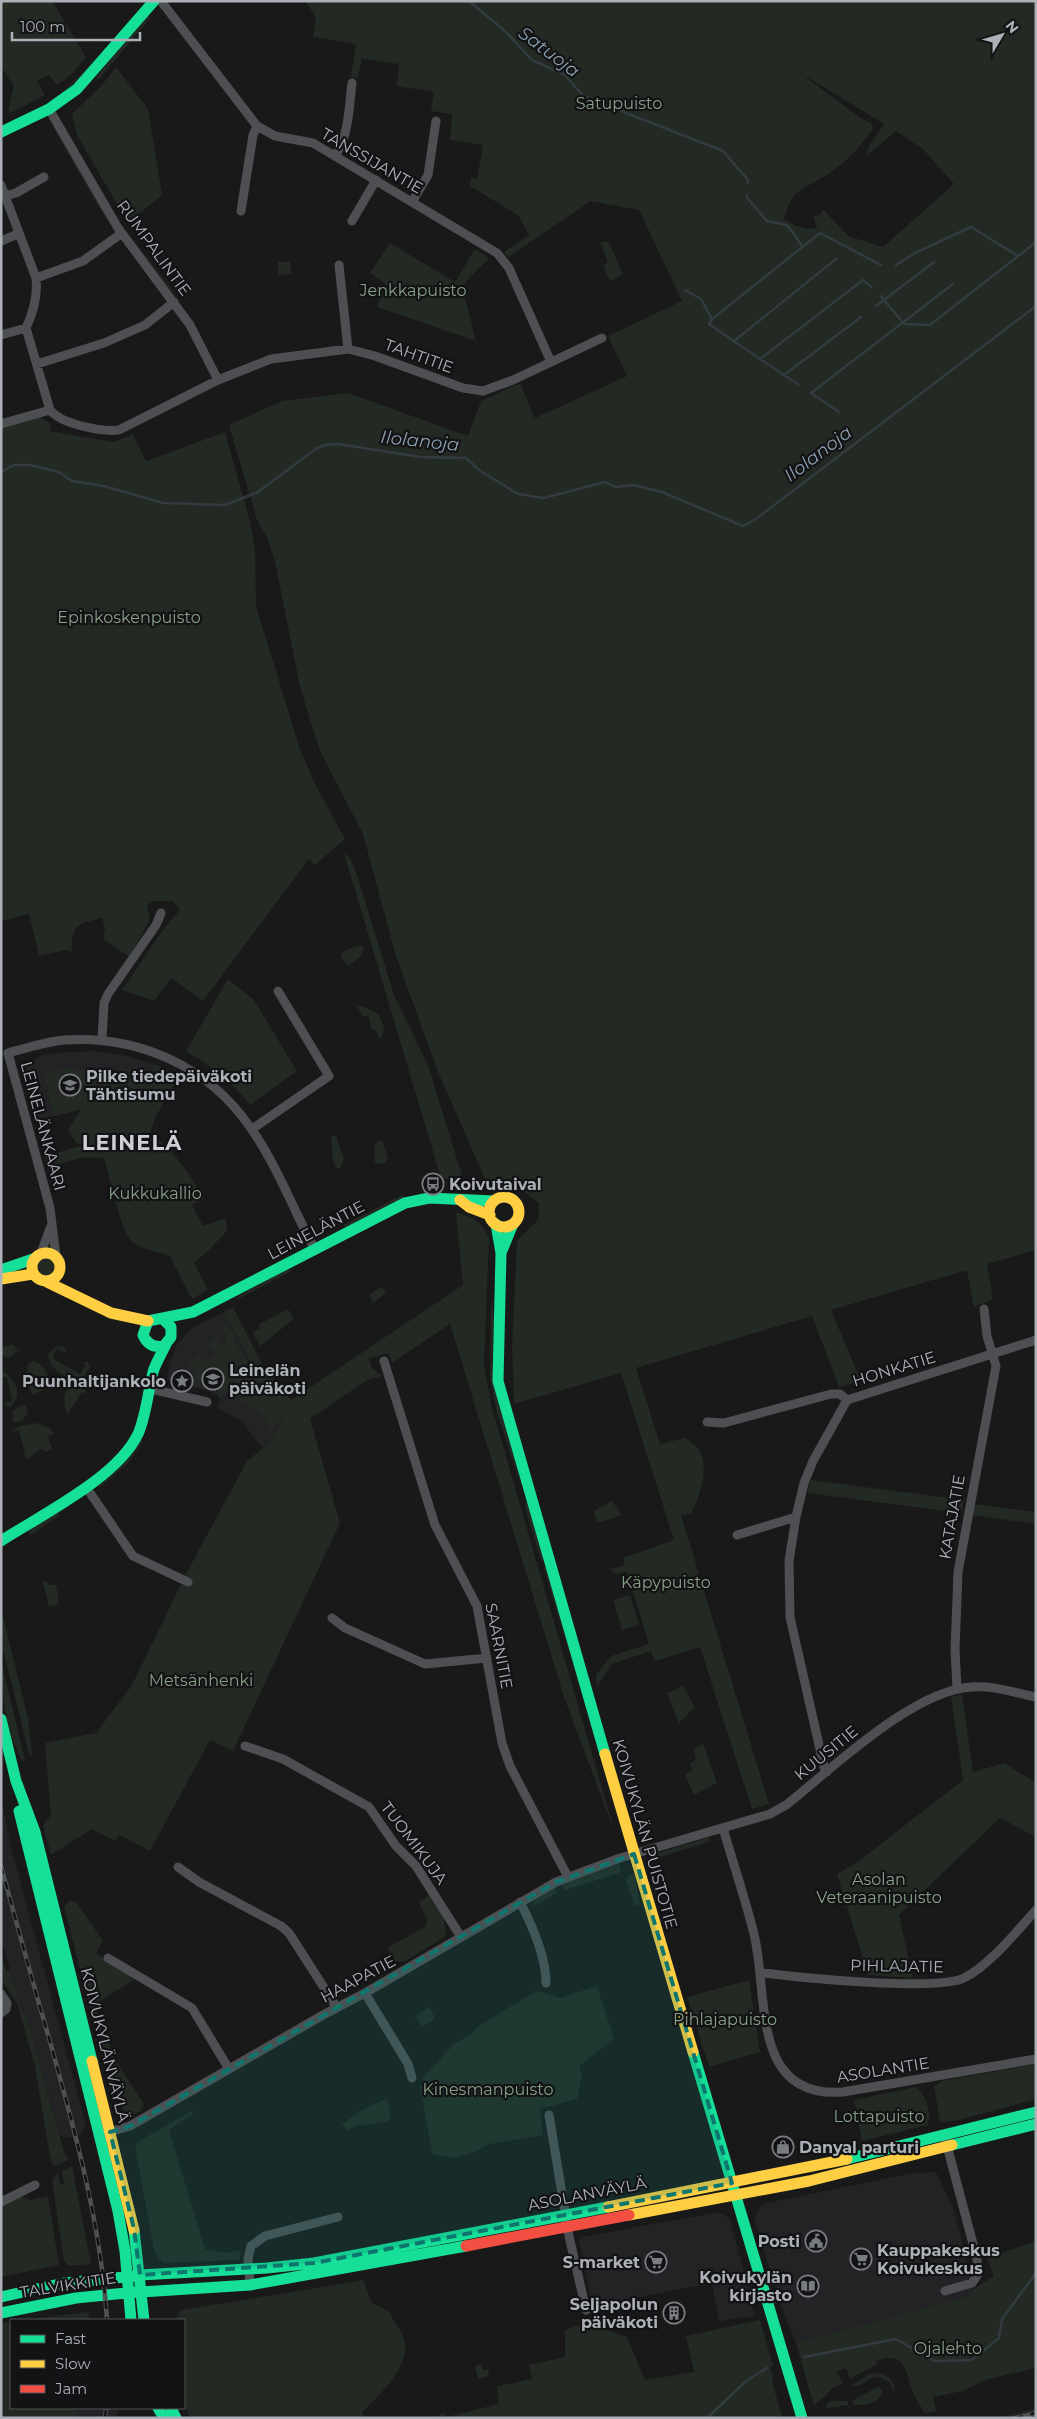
<svg xmlns="http://www.w3.org/2000/svg" width="1037" height="2419" font-family="Montserrat,sans-serif">
<style>
.built{fill:#232325}
.green{fill:#232923;fill-rule:evenodd}
.lines{fill:none;stroke-linecap:round;stroke-linejoin:round}
.stream{stroke:#323b3f;stroke-width:2.5}
.street{stroke:#4e4f52;stroke-width:9}
.fast{stroke:#16e098;stroke-width:11}
.slow{stroke:#ffcf43;stroke-width:11}
.jam{stroke:#f24e42;stroke-width:11}
.rail-casing{stroke:#4f5052;stroke-width:4.5}
.rail{stroke:#131315;stroke-width:2.5;stroke-dasharray:8;stroke-linecap:butt}
.marked{fill:#0f766e;fill-opacity:0.2;stroke:#0f766e;stroke-width:4;stroke-dasharray:10 6;stroke-linejoin:round}
.labels{text-anchor:middle;dominant-baseline:central;stroke-width:4.5;stroke-linejoin:round;paint-order:stroke}
.park-label{font-size:16px;fill:#86a086;stroke:#131315}
.street-label{font-size:16px;fill:#acb1b8;stroke:#131315}
.poi-label{font-size:16px;font-weight:bold;fill:#acb1b8;stroke:#131315;text-anchor:start}
.water-label{font-size:18px;font-style:italic;fill:#889fae;stroke:#131315}
.district-label{font-size:21px;font-weight:bold;letter-spacing:1px;fill:#cdcfd4;stroke:#131315}
</style>
<rect width="100%" height="100%" fill="#191919"/>
<path class="built" d="M95 1051 123 1055 155 1064 148 1085 81 1109 35 1121 24 1077 29 1062 40 1056 56 1053Z
M224 1312 255 1373 288 1412 269 1443 262 1448 242 1422 217 1407 221 1398 207 1390 167 1380 170 1362 177 1345 193 1327Z
M1 1799 12 1851 86 2125 81 2135 64 2138 60 2135 27 2016 22 2011 1 1939Z
M936 2172 954 2210 974 2289 970 2296 796 2343 780 2303 754 2218 762 2204 913 2173Z
M719 2212 730 2219 755 2316 719 2321 712 2283 592 2306 579 2240 582 2237Z
M78 2408H117V2418H77Z
M1036 2408V2418H992L1011 2414Z"/>
<path class="green" d="M1 1H52L86 57 72 74 57 85 49 75 37 81 45 95 11 113 8 110 14 86 1 67Z
M305 1H1036V1250L987 1264 993 1299 974 1307 967 1270 831 1310 861 1381 839 1387 812 1316 636 1368 660 1444 685 1438C689 1441 697 1446 700 1451 709 1466 700 1498 691 1513L681 1515 769 1804 752 1809 700 1647 655 1661 651 1651 612 1664 597 1687 596 1675 611 1656 649 1644 627 1572 616 1574 609 1569 625 1565 623 1558 674 1540 621 1373 514 1404 512 1346 517 1241 538 1220 539 1203 520 1189 486 1181 438 1072 395 953 363 834 320 751 300 687 275 562 267 537 257 520 229 425 282 401 348 393 468 436 481 401 520 383 535 418 627 376 608 336 682 301 639 210 591 201 508 257 504 252 529 235 518 215 470 186 471 178 477 179 483 145 450 140 452 114 431 111 434 92 397 86 399 64 362 59 358 78 351 77 356 44 313 37 316 17ZM799 72 884 124 869 146 867 156 896 131 923 149 954 184 883 247 848 236 823 209 820 214 813 217 817 227H820C808 231 795 227 784 219 793 189 797 193 822 178 842 166 859 149 873 129L871 123 862 119Z
M148 15 150 18 98 80 96 77Z
M106 45 78 80 61 93 82 73Z
M116 67 148 109 162 195 128 223 77 135 72 114 102 85Z
M53 127H54L114 227 100 209Z
M123 227 168 284 182 305Z
M605 241 609 242 623 274 610 281 603 266 608 262 600 243Z
M390 243 455 282 475 249 489 258 462 286 476 341 377 307 385 283 370 273Z
M278 262H290L292 274 278 275Z
M39 416 51 424 49 431 114 442 133 434 146 461 225 432 249 518 255 548 256 606 300 749 316 786 345 839 315 865 309 859 203 1001 171 978 154 1001 122 990 163 930 180 910 173 901H154L147 905 150 920 129 957 103 939 105 928 102 918C77 924 71 924 72 952L66 950 39 956 29 914 1 921V428Z
M344 853 351 859 357 875 394 995 428 1065 462 1176 459 1180 441 1178Z
M360 946 364 948 360 957 348 966 341 958C341 949 352 948 360 946Z
M228 979 254 1000 297 1071 250 1105C233 1083 210 1065 186 1051Z
M357 1006 365 1007 379 1014 384 1028 382 1037 379 1039 376 1030H372L368 1016 363 1017Z
M155 1064 179 1076 155 1118 150 1134C175 1151 189 1173 204 1199L192 1205 203 1226 226 1218 227 1231 210 1249 194 1263 208 1290 192 1299 169 1255C158 1252 142 1250 133 1242 120 1232 110 1176 104 1158L84 1157 47 1167 45 1156 84 1145 76 1143 68 1130 81 1109 55 1116 47 1093 49 1092 44 1072 73 1067 74 1071 88 1067 89 1071 97 1069 99 1073 106 1071 148 1085ZM67 1079 70 1092 57 1095 55 1090 62 1088 60 1081Z
M336 1135 344 1159 340 1168H336L333 1160 331 1137Z
M380 1141 383 1142 388 1159 385 1163 378 1164 374 1161 375 1143Z
M402 1195 404 1196 403 1199 345 1228 343 1225Z
M456 1212C473 1217 482 1222 489 1238L484 1365 492 1408 615 1833 564 1697 450 1324 392 1363 389 1353 369 1358 372 1368 382 1376 367 1380 310 1419 340 1523 233 1751 210 1740 150 1851 120 1835 115 1841 92 1829 51 1855 43 1825 51 1815 45 1743 96 1733 132 1685 186 1574 247 1461 269 1443 285 1416 271 1429 263 1415 226 1391 221 1398 216 1395 219 1389 211 1383 207 1390 200 1384 197 1388 172 1382V1375L178 1378 182 1373 188 1378 191 1375 194 1378 198 1373 187 1367 198 1355 207 1363 216 1353 207 1345 216 1336 223 1346 227 1341 224 1338 227 1335 221 1330 227 1323 236 1338 234 1341 255 1372 224 1312 233 1307 263 1366 291 1400 463 1285Z
M37 1267a9 9 0 1 1 18 0a9 9 0 1 1-18 0Z
M287 1269 292 1271 238 1299 237 1297Z
M380 1288H383L386 1293 373 1303 369 1295Z
M491 1299 494 1319 492 1361 522 1489 496 1409 490 1377Z
M288 1309 294 1319 260 1346 253 1332 260 1329 258 1325Z
M14 1344 16 1350 20 1349 9 1358 1 1355V1347Z
M62 1346 67 1350 65 1353 57 1349 52 1358 80 1374 86 1365 83 1363 87 1361 90 1366 84 1378C70 1382 49 1371 48 1354L56 1347Z
M32 1361C45 1362 48 1376 52 1386L32 1395 26 1377 28 1364Z
M4 1372C16 1380 23 1395 11 1407H7L4 1403 12 1401 7 1377 1 1378V1374Z
M73 1384 86 1391 85 1394 82 1392 67 1415C64 1404 61 1390 73 1384Z
M21 1405 26 1406 28 1413 22 1421 13 1422V1411Z
M37 1423 49 1428 55 1434 48 1436 52 1448 46 1452 41 1449 26 1460 19 1430 10 1432 19 1426Z
M140 1440 143 1441 128 1463 99 1488 97 1485Z
M811 1480 964 1500 961 1513 807 1493Z
M526 1500 544 1561 541 1560 525 1507Z
M612 1501 622 1515 597 1523 594 1511Z
M973 1504 1036 1512V1524L972 1515Z
M57 1512 60 1515 31 1535 28 1531Z
M547 1566 582 1695 544 1568Z
M46 1581 49 1585H56L59 1601 57 1605 49 1607 43 1582Z
M630 1595 639 1625 622 1630 613 1600Z
M1 1608 28 1719 32 1754 30 1757 1 1642Z
M1 1661 25 1760 22 1761C6 1730 1 1696 1 1661Z
M683 1686 695 1707 679 1723 667 1693Z
M962 1694 973 1772 1004 1763 1036 1783V1837L1000 1818 899 1915 913 1978 868 1975 837 1874 859 1861 963 1780 951 1697Z
M703 1744 717 1783 694 1795 685 1775 693 1769 689 1764 696 1760 694 1748Z
M710 1837 709 1842 653 1859 651 1855Z
M619 1864 621 1870 619 1873 565 1890 561 1885Z
M634 1873 640 1905 635 1906 626 1880 629 1875Z
M555 1888 556 1893 531 1908 535 1899Z
M429 1895 444 1919 446 1936 404 1962 394 1961 387 1948 426 1926 427 1919 419 1903Z
M70 1900 77 1903 103 1941 96 1953 135 1979 95 2004 113 2056 144 2104 140 2112 131 2115 124 2112 119 2099 89 2004 64 1907Z
M1 1954 6 1971 10 1970 22 2011 27 2016 65 2155 69 2159 56 2166 52 2164 50 2156 35 2066 17 2003 1 1979Z
M749 1980 760 2052 709 2067 687 1997Z
M597 1986 614 2039 579 2066 582 2076 577 2099 540 2109 543 2135 489 2144 475 2152 456 2158 433 2155 420 2089 424 2076 454 2044 473 2033 477 2027 487 2021 536 1991 561 1998Z
M430 2007 435 2019 422 2027 415 2016Z
M1036 2064V2099L955 2121 940 2122 934 2086 942 2081Z
M916 2087C926 2095 932 2112 928 2125L862 2141 854 2100Z
M385 2099 388 2102 391 2116 388 2121 357 2126 347 2130 342 2124 360 2111Z
M191 2111 195 2112 169 2130 205 2249 228 2253 241 2250 239 2260 164 2263 157 2257 154 2249 135 2147 138 2142Z
M72 2166 91 2264 68 2266 64 2261 52 2180 58 2172 60 2185 64 2183 62 2171Z
M18 2196 31 2200 48 2196 59 2265 1 2277V2206Z
M1036 2241V2368L985 2380 963 2391 933 2397 936 2411 925 2413C921 2407 916 2400 913 2392 905 2370 906 2350 876 2361L877 2364 850 2379 846 2368 836 2372 843 2383 833 2388 814 2406 796 2343 969 2296 974 2289 994 2276 987 2258Z
M363 2280 372 2303 390 2312C393 2322 399 2327 403 2336 415 2362 379 2396 362 2412L364 2418H190L184 2402V2320H175L181 2310Z
M88 2312 90 2320H24Z
M760 2320 773 2366 769 2367 772 2372 773 2386 783 2418H433L443 2413 447 2417 499 2404 497 2386 532 2379 529 2365 565 2357V2330L586 2323 627 2337 645 2380 694 2372 686 2336Z
M11 2322V2408H78L77 2418H1V2323Z
M481 2364 483 2370 488 2369 489 2376 478 2379 475 2366Z
M880 2373C890 2376 896 2383 894 2394L890 2383 880 2377 872 2378 858 2386 857 2385 853 2387 852 2385 870 2374Z
M878 2387 883 2391C878 2404 866 2405 853 2405V2400Z
M831 2401H848V2405L827 2408 826 2405Z"/>
<g class="lines">
<path class="stream" d="M469 1 506 32 532 60 565 75 583 96 723 151 748 180V183
M747 195V198L767 221 786 225 791 230 802 246
M896 265 915 253 971 227 1018 256
M872 288 863 280 760 359 709 324 712 319 820 233 881 265
M685 290 701 299 712 319
M881 296 904 324 930 325 1036 242
M876 306 934 262
M734 341 836 259
M760 359 799 385
M784 375 861 317
M811 393 953 284
M811 393 839 412
M1 472 14 465H30L59 472 72 481 104 486 163 503 225 505 258 492 317 448 325 445 338 444 421 457 466 458 479 470 518 494 544 498 605 482 616 487 633 485 662 492 743 526 756 519 1036 306
M804 2357 896 2339 934 2361 972 2360 999 2338 1002 2319 1036 2273
M707 2418 746 2381 767 2368"/>
<path class="street" d="M161 1 257 126 275 136 313 143 497 253 509 268 551 362
M49 109 118 228 190 325 218 380
M335 156C349 135 349 108 352 83
M1 185 36 278C38 296 34 311 26 328L50 410C61 424 101 432 119 430L218 380 271 359 348 349 375 356 463 388 483 391 513 380 602 338
M5 196 16 193 44 177
M412 202 428 175 436 121
M241 211 253 135 257 126
M352 221 376 180
M1 241 18 234
M339 265 348 349
M36 278 83 261 122 233
M1 335 26 328
M37 364 104 343 145 325 174 302
M1 424 50 410
M102 1040 104 1003 108 994 156 925 161 913
M252 1129 329 1076 278 991
M41 1253 51 1226
M56 1256 50 1208 8 1053C26 1048 45 1042 64 1040 138 1035 208 1066 250 1127 276 1163 293 1209 314 1248
M384 1361 435 1525 477 1606 502 1743 510 1766 568 1877
M151 1389 207 1402
M707 1422 724 1423 831 1394H840L847 1400
M86 1487 133 1556 188 1582
M737 1535 796 1517
M332 1618 345 1628 425 1664 487 1658
M957 1688 955 1650 958 1572 996 1366 987 1336 984 1309
M245 1746 283 1759 369 1807 396 1846 416 1866 461 1937
M827 1772 824 1767 790 1617 789 1561 796 1517 804 1483 813 1461 847 1400 1036 1340
M723 1828C733 1863 745 1898 754 1934 769 1996 750 2099 843 2092L1036 2059
M178 1867 199 1882 281 1926 289 1933 337 2008
M520 1902C532 1925 546 1956 546 1983
M108 1958 192 2008 229 2069
M760 1972C793 1978 938 1991 964 1978 990 1965 1016 1932 1036 1910
M365 1993 408 2064 412 2078
M1 1994 7 2003 6 2009 1 2013
M549 2115 569 2236 586 2310
M106 2133 130 2126 323 2015 365 1993 556 1882 620 1858 770 1814 786 1805C833 1768 912 1691 971 1687 993 1685 1015 1693 1036 1697
M1 2202 35 2185
M250 2285 248 2259 251 2246 265 2236 338 2217
M945 2291 972 2283 978 2274 977 2259 946 2142"/>
<path class="fast" d="M1 132 49 109 77 89 154 1
M496 1224 501 1253 498 1381 605 1754
M501 1253 513 1224
M1 1270 33 1259
M163 1319 171 1327V1337L164 1346C154 1348 147 1344 143 1335L148 1321 193 1312 405 1203 429 1198 494 1201
M1 1541C41 1515 117 1478 138 1434 146 1416 148 1392 153 1372 156 1362 162 1353 166 1344
M1 1719 16 1781 35 1832 92 2061
M19 1811 118 2211 125 2251 131 2320
M693 2052 802 2418
M952 2145 1036 2124
M847 2159 1036 2112
M134 2230 144 2320
M140 2275 267 2268 314 2263 608 2207
M141 2292 250 2285 466 2246
M1 2297 64 2283 135 2276
M1 2313 76 2298 136 2292
M158 2408 164 2418
M171 2408 176 2418"/>
<path class="slow" d="M489 1212a15 15 0 1 1 30 0a15 15 0 1 1-30 0Z
M460 1200 469 1207 490 1215
M32 1267a14 14 0 1 1 28 0a14 14 0 1 1-28 0Z
M1 1279 33 1274
M47 1282 111 1313 148 1321
M605 1754 693 2052
M92 2061 134 2230
M608 2207 847 2159
M629 2215 809 2181 952 2145"/>
<path class="jam" d="M466 2246 629 2215"/>
<g class="rail-casing">
<path id="rail" d="M1 1866C17 1924 32 1981 49 2038 75 2131 101 2224 107 2320
M105 2418 106 2408
M1015 2418 1036 2413"/>
</g>
<use href="#rail" class="rail"/>
</g>
<path class="marked" d="M634 1854 732 2183 314 2263 140 2275 134 2229 110 2132 130 2126 556 1882Z"/>
<defs>
<g id="school-ring" transform="scale(1.125)"><circle r="9.5" fill="#131315" stroke="#797c80" stroke-width="1.5"/><path d="M0-5L7-2L0 1L-7-2ZM-4 1L0 2.5L4 1V4Q0 6-4 4Z" fill="#797c80"/></g>
<g id="bus-ring" transform="scale(1.125)"><circle r="9.5" fill="#131315" stroke="#797c80" stroke-width="1.5"/><path d="M-5-6H5V4H4V6H2V4H-2V6H-4V4H-5ZM-3.5-4V0h7V-4ZM-3.5 1.2v1.5H-2V1.2ZM2 1.2v1.5H3.5V1.2Z" fill="#797c80"/></g>
<g id="sight-ring" transform="scale(1.125)"><circle r="9.5" fill="#131315" stroke="#797c80" stroke-width="1.5"/><path d="M0-6L1.8-2.2L6-1.7L2.9 1.2L3.7 5.4L0 3.3L-3.7 5.4L-2.9 1.2L-6-1.7L-1.8-2.2Z" fill="#797c80"/></g>
<g id="shop-ring" transform="scale(1.125)"><circle r="9.5" fill="#131315" stroke="#797c80" stroke-width="1.5"/><path d="M-5-2.5h2.3a2.7 3.5 0 0 1 5.4 0H5L5.5 6h-11ZM-1.5-2.5h3a1.5 2.3 0 0 0-3 0Z" fill="#797c80"/></g>
<g id="civic-ring" transform="scale(1.125)"><circle r="9.5" fill="#131315" stroke="#797c80" stroke-width="1.5"/><path d="M-.6-6.5H3V-4.5H.6V-3L4-1V1h2V6H-6V1h2V-1L-.6-3ZM-1.2 2.5V6h2.4V2.5Z" fill="#797c80"/></g>
<g id="supermarket-ring" transform="scale(1.125)"><circle r="9.5" fill="#131315" stroke="#797c80" stroke-width="1.5"/><path d="M-6-5.5h2.5l.6 2H6L4.5 2H-2.5L-4.4-4H-6ZM-1.5 3.2a1.3 1.3 0 1 0 .1 0ZM3 3.2a1.3 1.3 0 1 0 .1 0Z" fill="#797c80"/></g>
<g id="library-ring" transform="scale(1.125)"><circle r="9.5" fill="#131315" stroke="#797c80" stroke-width="1.5"/><path d="M-6-4Q-3-5.5-.7-3.5V5Q-3 3-6 4ZM6-4Q3-5.5 .7-3.5V5Q3 3 6 4Z" fill="#797c80"/></g>
<g id="building-ring" transform="scale(1.125)"><circle r="9.5" fill="#131315" stroke="#797c80" stroke-width="1.5"/><path d="M-4-6H4V6H1V3H-1V6H-4ZM-2.5-4.3h1.7v1.8h-1.7ZM.8-4.3h1.7v1.8H.8ZM-2.5-1h1.7V.8h-1.7ZM.8-1h1.7V.8H.8Z" fill="#797c80"/></g>
</defs>
<g fill-rule="evenodd">
<use href="#school-ring" x="70" y="1085"/>
<use href="#bus-ring" x="433" y="1184"/>
<use href="#school-ring" x="213" y="1379"/>
<use href="#sight-ring" x="182" y="1381"/>
<use href="#shop-ring" x="783" y="2147"/>
<use href="#civic-ring" x="816" y="2241"/>
<use href="#supermarket-ring" x="861" y="2259"/>
<use href="#supermarket-ring" x="656" y="2262"/>
<use href="#library-ring" x="808" y="2286"/>
<use href="#building-ring" x="674" y="2313"/>
</g>
<g class="labels">
<g class="park-label">
<text x="619" y="103">Satupuisto</text>
<text x="413" y="290">Jenkkapuisto</text>
<text x="129" y="617">Epinkoskenpuisto</text>
<text x="155" y="1193">Kukkukallio</text>
<text x="666" y="1582">Käpypuisto</text>
<text x="201" y="1680">Metsänhenki</text>
<text x="879" y="1879">Asolan<tspan x="879" dy="18">Veteraanipuisto</tspan></text>
<text x="725" y="2019">Pihlajapuisto</text>
<text x="488" y="2089">Kinesmanpuisto</text>
<text x="879" y="2116">Lottapuisto</text>
<text x="948" y="2348">Ojalehto</text>
</g>
<g class="street-label">
<text transform="translate(372 161) rotate(30)">TANSSIJANTIE</text>
<text transform="translate(154 248) rotate(54)">RUMPALINTIE</text>
<text transform="translate(419 356) rotate(20)">TAHTITIE</text>
<text transform="translate(43 1126) rotate(75)">LEINELÄNKAARI</text>
<text transform="translate(316 1230) rotate(-28)">LEINELÄNTIE</text>
<text transform="translate(894 1369) rotate(-17)">HONKATIE</text>
<text transform="translate(952 1517) rotate(-80)">KATAJATIE</text>
<text transform="translate(499 1646) rotate(79)">SAARNITIE</text>
<text transform="translate(826 1753) rotate(-39)">KUUSITIE</text>
<text transform="translate(645 1834) rotate(74)">KOIVUKYLÄN PUISTOTIE</text>
<text transform="translate(414 1843) rotate(53)">TUOMIKUJA</text>
<text transform="translate(897 1966) rotate(1)">PIHLAJATIE</text>
<text transform="translate(358 1979) rotate(-28)">HAAPATIE</text>
<text transform="translate(105 2045) rotate(76)">KOIVUKYLÄNVÄYLÄ</text>
<text transform="translate(883 2070) rotate(-9)">ASOLANTIE</text>
<text transform="translate(587 2194) rotate(-11)">ASOLANVÄYLÄ</text>
<text transform="translate(68 2285) rotate(-9)">TALVIKKITIE</text>
</g>
<g class="poi-label">
<text x="86" y="1076">Pilke tiedepäiväkoti<tspan x="86" dy="18">Tähtisumu</tspan></text>
<text x="449" y="1184">Koivutaival</text>
<text x="229" y="1370">Leinelän<tspan x="229" dy="18">päiväkoti</tspan></text>
<text x="166" y="1381" text-anchor="end">Puunhaltijankolo</text>
<text x="799" y="2147">Danyal parturi</text>
<text x="800" y="2241" text-anchor="end">Posti</text>
<text x="877" y="2250">Kauppakeskus<tspan x="877" dy="18">Koivukeskus</tspan></text>
<text x="640" y="2262" text-anchor="end">S-market</text>
<text x="792" y="2277" text-anchor="end">Koivukylän<tspan x="792" dy="18">kirjasto</tspan></text>
<text x="658" y="2304" text-anchor="end">Seljapolun<tspan x="658" dy="18">päiväkoti</tspan></text>
</g>
<g class="water-label">
<text transform="translate(549 52) rotate(37)">Satuoja</text>
<text transform="translate(420 441) rotate(6)">Ilolanoja</text>
<text transform="translate(818 454) rotate(-37)">Ilolanoja</text>
</g>
<g class="district-label">
<text x="132" y="1142">LEINELÄ</text>
</g>
</g>
<rect width="1037" height="2419" fill="none" stroke="#acb1b8" stroke-width="5"/>
<rect x="10" y="2319" width="175" height="90" fill="#131315" stroke="#505256"/>
<rect x="20" y="2335" width="25" height="8" fill="#16e098" stroke="#505256"/>
<text x="55" y="2344" font-size="15" fill="#acb1b8">Fast</text>
<rect x="20" y="2360" width="25" height="8" fill="#ffcf43" stroke="#505256"/>
<text x="55" y="2369" font-size="15" fill="#acb1b8">Slow</text>
<rect x="20" y="2385" width="25" height="8" fill="#f24e42" stroke="#505256"/>
<text x="55" y="2394" font-size="15" fill="#acb1b8">Jam</text>
<g transform="translate(1002 35) rotate(52)" stroke="#131315" stroke-width="4" paint-order="stroke">
<path d="M0-4L9 19L0 12L-9 19Z" fill="#acb1b8"/>
<text y="-8" font-size="14" font-weight="bold" text-anchor="middle" fill="#acb1b8">N</text>
</g>
<path d="M12 32v8h128v-8" fill="none" stroke="#acb1b8" stroke-width="2.5"/>
<text x="20" y="32" font-size="15" fill="#acb1b8" stroke="#131315" stroke-width="4" paint-order="stroke">100 m</text>
</svg>
